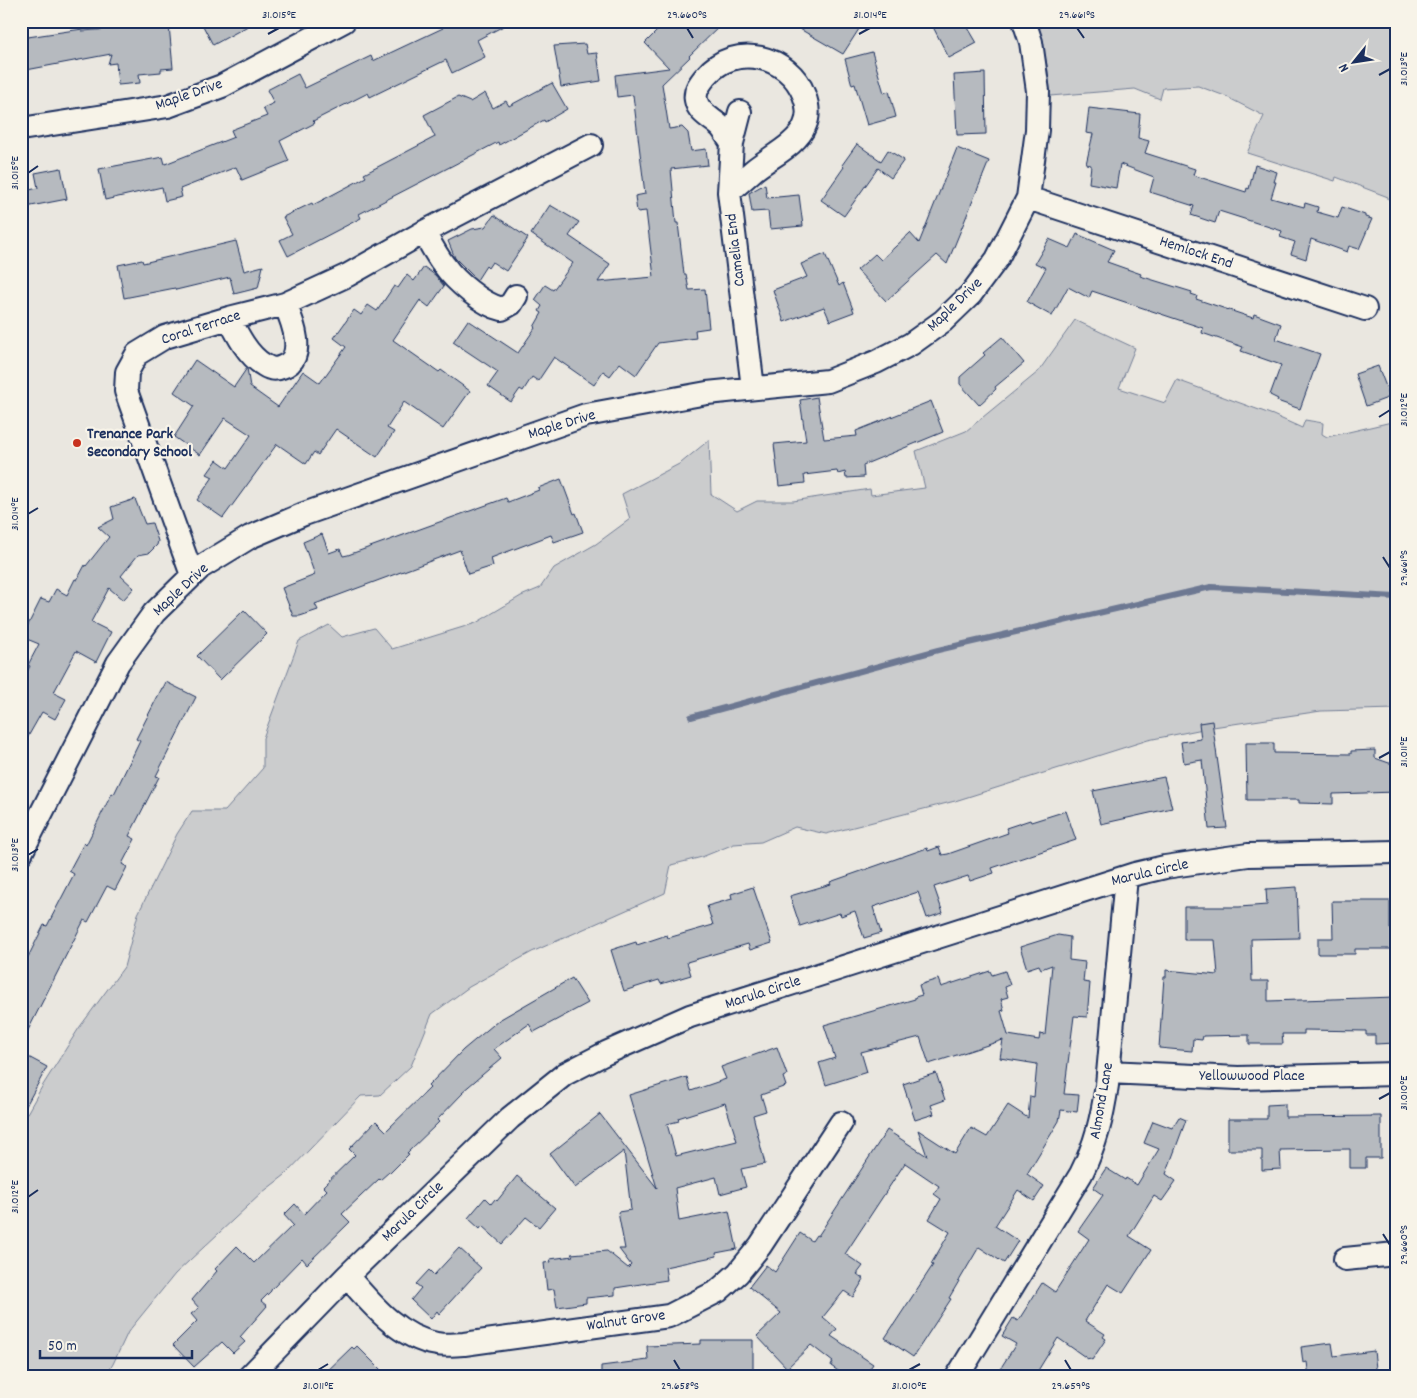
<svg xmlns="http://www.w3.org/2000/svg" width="1417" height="1398" font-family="Dekko,sans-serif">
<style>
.green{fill:#cbcccd;stroke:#737e96}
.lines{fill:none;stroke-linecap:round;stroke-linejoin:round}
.stream{stroke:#6d7892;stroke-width:6}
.building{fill:#b6babf;stroke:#1b2f5e;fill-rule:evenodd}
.minor-casing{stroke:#1b2f5e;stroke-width:26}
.minor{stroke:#f7f3e8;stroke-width:22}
.ticks{fill:none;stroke:#1b2f5e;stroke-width:2}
.poi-dot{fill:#c8321e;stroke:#f7f3e8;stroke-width:2}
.labels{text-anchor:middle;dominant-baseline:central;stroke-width:4.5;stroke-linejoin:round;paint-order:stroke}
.street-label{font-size:16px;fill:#1b2f5e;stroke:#f7f3e8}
.poi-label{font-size:16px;font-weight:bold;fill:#1b2f5e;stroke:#f7f3e8;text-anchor:start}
.neatline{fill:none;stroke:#1b2f5e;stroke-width:2}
.ticks-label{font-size:12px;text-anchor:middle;fill:#1b2f5e}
</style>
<rect width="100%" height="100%" fill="#eae7e0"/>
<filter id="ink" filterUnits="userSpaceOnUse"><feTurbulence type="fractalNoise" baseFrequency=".02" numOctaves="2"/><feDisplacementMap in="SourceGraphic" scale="10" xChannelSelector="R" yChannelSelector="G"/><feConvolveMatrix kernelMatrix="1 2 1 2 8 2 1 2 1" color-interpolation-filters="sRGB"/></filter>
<g filter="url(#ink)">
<path class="green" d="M1035 21H1396V202L1388 199V197L1336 177 1335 181 1247 153 1264 116 1225 96 1198 86 1163 88 1160 99 1135 89 1050 96C1050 70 1043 46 1035 21Z
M1075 320 1135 348 1119 388 1165 403 1177 380 1273 415 1302 428 1305 420 1323 423 1322 434 1327 437 1396 421V709L1321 711 1213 727 1148 740 955 801 826 834 795 827 761 842 734 844 702 857 671 865 665 893 532 952 469 987 432 1014 411 1066 380 1095 361 1096 285 1175 263 1192 175 1274 128 1332 113 1364 105 1377H21V1124L43 1085 79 1028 124 967 138 914 177 834 192 811H225L263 768V738L299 641 329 625 342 637 374 628 392 649 476 623 521 596 540 588 554 568 596 544 630 519 622 494 681 463 709 440 711 494 737 511 757 501H793L870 489 871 495 925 488 916 451 966 431 1038 372Z"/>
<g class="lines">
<path class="stream" d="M691 717 938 650 1211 587 1396 597"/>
</g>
<path class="building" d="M111 21H162V26L169 25 173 68 161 69V72L139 74 140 83 118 85 116 63 108 64 111 54 21 71V38L82 29V31L111 29Z
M218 21H257L213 45 201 22Z
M440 21H513L477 40 485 57 452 73 446 60 370 97 368 93 313 121 315 123 280 141 289 161 242 180 236 167 180 189 182 197 165 201 162 187 105 200 99 169 163 157 165 164 234 137 231 130 267 116 263 108 274 103 267 90 298 74 305 88 371 56 373 61 443 28Z
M667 21H725L689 56 690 57 662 84 669 129 682 127 688 133 691 151 706 149 708 165 671 169 676 223H678L684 274H686L689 290 705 289 709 328 695 330 696 338 658 343 636 375 620 363 610 376 603 371 594 385 554 357 538 381 532 377 523 391 520 389 511 402 488 386 498 372 453 342 468 320 518 353 535 328 534 327 542 313 539 311 542 306 535 300 545 285 553 290 573 263 531 234 550 205 579 222 569 236 610 264 598 282 654 277 646 211 637 212 635 196 645 194 633 95 617 97 615 75 669 68 645 43Z
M786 21H846L859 29 843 54Z
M930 21H964L977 43 949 58Z
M585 44 587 54 597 53 601 81 561 87 554 46Z
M872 52 884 93 889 91 896 117 867 125 855 84 852 85 845 59Z
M985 73 986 134 957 135 954 75Z
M552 83 567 109 545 122 544 120 499 145 498 142 359 214 361 218 288 256 280 240 292 234 283 217 312 203 313 205 366 177 364 174 435 137 424 115 458 97 470 102 485 93 493 108 506 101 509 106Z
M1089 108 1140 114 1138 138 1149 141 1145 153 1195 169 1193 175 1246 192 1247 188 1249 189 1255 165 1277 172 1274 182H1276L1271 198 1304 207 1305 203 1318 207 1317 212 1338 218 1342 207 1365 215V217L1372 219 1359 249 1349 246 1347 252 1311 239 1306 259 1291 254 1295 242 1280 237 1282 231 1219 211 1215 223 1191 215 1194 206 1150 192 1154 177 1120 164 1116 188 1089 183 1091 165 1086 164 1093 134 1086 133Z
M857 144 881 161 888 150 904 160 891 178 878 168 844 216 821 200 844 167 842 165Z
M957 148 989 161 947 264 937 255 886 301 857 270 875 254 881 260 910 233 919 243Z
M61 168 67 199 21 208V192L38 188 35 173Z
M765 184 767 198 799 195 803 226 770 229 768 211 752 212 749 193Z
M494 215 528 238 506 271 492 262 488 268 486 266 477 280 455 258 448 241 472 229 485 227Z
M1077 234 1114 250 1107 262 1141 274 1140 276 1192 292 1191 294 1197 296 1196 299 1253 318 1254 314 1281 324 1276 339 1320 354 1300 409 1277 401 1278 399 1270 395 1281 365 1241 351 1243 347 1202 333 1203 328 1092 291 1089 298 1068 287 1052 316 1027 302 1046 268 1035 263 1049 239 1070 248Z
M236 241 244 271 263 266 258 288 234 294 230 277 176 290 175 288 124 298 118 265 142 260 143 263Z
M825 254 839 286 843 283 854 312 830 321 824 307 784 322 773 290 807 277 801 264Z
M424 267 435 275 444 286 429 307 420 300 393 340 439 372 441 370 470 391 443 429 404 402 387 428 394 432 377 457 336 429 318 455 314 452 306 464 277 444 223 518 197 500 213 477 207 474 217 460 228 468 251 435 225 418 200 455 174 437 194 406 174 392 195 360 234 387 247 368 250 387 278 407 303 371 320 383 346 347 334 338 354 310 361 315 368 305 377 311 394 286 398 288 407 275 414 281Z
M1002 337 1024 363 995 387 996 389 979 405 960 384V377L985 355 983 353Z
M1378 366 1390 397 1366 406 1355 374Z
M817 397 824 439 857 436 856 431 931 401 943 432 863 465 864 477 846 478 845 472 838 474 837 471 804 475 805 483 779 486 774 444 806 441 800 400Z
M561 479 574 514 576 513 583 532 554 542 551 535 491 558 493 566 468 574 460 550 315 604 318 610 300 616H293L282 588 315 575 303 542 322 534 329 553 340 549 343 556 348 555 506 498 508 502 539 490 538 488Z
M135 499 145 524 152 523 158 541 157 545 149 553 138 555 121 576 134 588 123 600 109 588 91 622 111 632 96 662 76 651 55 690 54 693 66 699 55 719 42 712 21 749V684L30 666 28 665 39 644 22 637 41 599 49 602 56 589 67 595 75 579 77 580 85 565 86 566 109 537 98 527 114 519 111 507Z
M244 610 267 634 220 680 197 656Z
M166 682 196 697 156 776 159 777 129 836 135 839 122 864 127 867 115 890 107 886 88 922 84 920 21 1044V954L28 957 44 925 47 926 74 874 69 871 84 843 86 845 112 793 114 794 140 741 136 739 162 688H163Z
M1212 721 1227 828 1209 829 1202 760 1184 763 1181 742 1201 739 1199 723Z
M1246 743H1274V753L1351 754V751L1375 750V758L1389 763H1396V792L1333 794V804L1299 803V800H1247Z
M1164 777 1172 808 1101 824 1093 791Z
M1066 811 1076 840 992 868 994 873 970 881 968 876 934 887 943 913 927 918 918 892 873 907 881 933 864 938 855 911 841 916 840 913 800 926 790 896 831 884 830 882 927 848 928 851 939 847 942 855 948 854 1008 833 1006 828 1030 820 1031 822Z
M753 887 772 943 750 950 748 944 687 962 691 975 661 984 659 980 624 991 611 950 636 942 637 945 667 935 668 938 713 925 707 906 732 899 731 894Z
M1297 887 1299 938 1251 939 1252 981H1268V1001L1396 997V1043L1375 1044V1035H1366V1031L1304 1030V1034H1282L1283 1044H1249V1035L1203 1036 1202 1040 1193 1039 1192 1051 1159 1048 1164 977H1166V970L1218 975 1215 940H1184V907H1239L1267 905 1266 889Z
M1332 901H1390V929L1396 930V949H1355V954H1318V938H1333Z
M1058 935 1070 937 1069 960 1085 962 1083 982 1090 983 1087 1017 1074 1016 1064 1094 1079 1095 1077 1112 1061 1110 1059 1121 1027 1174 1044 1186 1034 1201 1018 1190 995 1226 1018 1241 1004 1263 979 1247 949 1298 951 1299 913 1357 885 1338 933 1265 931 1264 950 1232 929 1219 941 1199 934 1194 939 1186 905 1163 845 1254 863 1266 857 1274 864 1279 853 1297 844 1291 823 1317 837 1329 831 1336 873 1364 864 1377H847L831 1366 833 1362 811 1345 787 1368 757 1336 781 1313 749 1287 766 1265 775 1272 800 1233 812 1241 816 1235 818 1236 887 1130 927 1156 918 1130 955 1154 971 1128 987 1137 1008 1105 1028 1118 1030 1096 1034 1097 1037 1064 1000 1058 1003 1040 929 1064 920 1037 861 1052 867 1072 826 1085 819 1063 835 1058 824 1025 915 999V997L922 995 919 985 938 979 941 987 990 971 992 975 1005 971 1010 985 1005 987 1008 997 1001 999 1004 1010 1001 1011 1008 1035 1039 1040 1040 1034 1045 1035 1052 965 1041 969 1039 965 1027 969 1020 947Z
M572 978 588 1003 534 1032 529 1024 494 1049 502 1058 462 1092 463 1093 437 1120 439 1122 407 1153 409 1154 390 1173 389 1172 380 1180 379 1179 342 1214 350 1222 307 1264 302 1258 271 1290V1291L261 1301 267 1306 240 1337 245 1342 233 1353 222 1342 194 1367 173 1345 197 1321 191 1314 199 1308 192 1300 217 1271 215 1269 237 1246 254 1263 293 1225 284 1215 295 1204 304 1214 327 1190 323 1186 355 1155 349 1149 376 1121 386 1131 430 1088 428 1086 463 1050 499 1020Z
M777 1047 787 1075 783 1077 786 1086 761 1095 766 1111 753 1115 765 1164 741 1169 746 1187 720 1194 716 1177 675 1188 679 1221 729 1211 737 1249 716 1253 717 1256 665 1267 667 1280 615 1288V1295L586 1298V1303L557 1307 554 1289 547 1290 544 1263 551 1262 550 1259 573 1256 571 1254 607 1251 628 1268 631 1265 619 1249H625L618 1212 631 1210 624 1151 575 1188 550 1154 600 1114 657 1188 629 1095 687 1077 691 1091 726 1079 721 1067ZM725 1103 737 1141 676 1156 667 1124 679 1121 678 1118Z
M21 1053 47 1067 21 1115Z
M936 1073 945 1100 931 1105 934 1114 915 1120 903 1084Z
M1285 1104V1117L1381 1116V1158H1366V1168H1350V1149L1280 1150 1281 1169 1262 1170V1150H1228V1119H1267V1105Z
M1179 1117 1186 1120 1166 1174 1176 1181 1162 1201 1154 1196 1129 1236 1151 1250 1123 1293 1108 1284 1085 1321 1105 1334 1103 1337 1106 1339 1092 1360 1089 1358 1088 1359 1058 1338 1034 1377H995L1016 1344 1002 1336 1013 1318 1018 1321 1042 1283 1055 1292 1089 1239 1078 1231 1103 1195 1093 1188 1106 1168 1125 1180 1126 1178 1137 1185 1159 1149 1144 1143 1153 1121 1172 1128Z
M517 1176 555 1208 539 1227 526 1217 502 1244 482 1226 480 1229 468 1218 485 1198 491 1204 495 1199 497 1201Z
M459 1248 481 1268 439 1314 437 1311 431 1319 411 1300 421 1288 416 1284 429 1270 434 1275Z
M701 1340H753V1377H601V1366L648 1360 647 1346 701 1344Z
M1332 1343 1334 1356 1374 1351 1377 1377H1309L1307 1362 1303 1363 1301 1347Z
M357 1346 388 1377H321L352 1347 354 1349Z"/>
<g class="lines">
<g class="minor-casing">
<path id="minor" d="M740 112 732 143 729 192 753 388
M21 129 168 106 222 86 344 21
M729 192C737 185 746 177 754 170 770 157 798 144 805 125 809 116 808 105 804 95 789 55 734 42 706 76 700 83 694 91 696 100 698 113 713 119 721 127 725 132 728 138 732 143
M1028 198 1365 309
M424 232C430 243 436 255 444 265 455 281 483 305 502 309L511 304 516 296
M229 318C237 334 248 356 264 365 270 369 275 370 282 367 308 359 292 320 285 304
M192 575 126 391 127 372 137 354 165 337 229 318 285 304 348 275 424 232 591 145
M21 853 118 663 154 613 201 567 250 537 304 514 586 415 707 393 828 381 876 362 911 344 943 321 971 294 997 259 1028 198 1037 130 1038 91 1031 42 1024 21
M1108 1072 1238 1078 1396 1074
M1345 1259 1396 1254
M347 1276C371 1304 399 1338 437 1344 446 1346 456 1344 464 1344L669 1316 718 1291 738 1273 760 1246 841 1123
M249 1377 347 1276 510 1118 565 1074 606 1053 690 1016 1135 874 1165 867 1248 855 1396 852
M957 1377 1081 1174C1096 1144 1102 1118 1107 1085L1126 877"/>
</g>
<use href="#minor" class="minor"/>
</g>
</g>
<path class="ticks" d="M687 28 693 38M1077 28 1084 38M268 34 279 28M859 34 870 28M1379 75 1390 69M28 173 38 166M1379 417 1390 410M28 514 38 508M1383 557 1390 568M1379 758 1390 752M28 855 38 849M1379 1099 1390 1093M28 1197 38 1190M1383 1234 1390 1245M674 1360 680 1370M1065 1360 1071 1370M318 1370 328 1364M909 1370 920 1364"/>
<circle class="poi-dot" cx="77" cy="443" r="5"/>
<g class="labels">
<g class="street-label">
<text transform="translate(189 95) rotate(-19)">Maple Drive</text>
<text transform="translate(736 250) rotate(-97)">Camelia End</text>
<text transform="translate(1196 253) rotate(18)">Hemlock End</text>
<text transform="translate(955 305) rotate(-44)">Maple Drive</text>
<text transform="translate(201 328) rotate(-18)">Coral Terrace</text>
<text transform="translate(562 425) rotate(-17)">Maple Drive</text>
<text transform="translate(181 590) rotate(-43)">Maple Drive</text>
<text transform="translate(1150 873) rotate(-13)">Marula Circle</text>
<text transform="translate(763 993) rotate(-18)">Marula Circle</text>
<text x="1252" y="1076">Yellowwood Place</text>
<text transform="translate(1102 1101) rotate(-80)">Almond Lane</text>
<text transform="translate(413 1212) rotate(-44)">Marula Circle</text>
<text transform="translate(626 1321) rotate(-8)">Walnut Grove</text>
</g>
<g class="poi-label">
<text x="87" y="434">Trenance Park<tspan x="87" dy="18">Secondary School</tspan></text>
</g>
</g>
<rect width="1417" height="1398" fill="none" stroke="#f7f3e8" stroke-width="55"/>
<g transform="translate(1354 62) rotate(240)" stroke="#f7f3e8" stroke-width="4" paint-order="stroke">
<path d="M0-4L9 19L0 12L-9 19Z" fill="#1b2f5e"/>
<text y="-8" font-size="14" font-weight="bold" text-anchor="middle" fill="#1b2f5e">N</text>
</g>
<path d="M40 1350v8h152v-8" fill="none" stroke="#1b2f5e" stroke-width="2.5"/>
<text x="48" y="1350" font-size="15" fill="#1b2f5e" stroke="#f7f3e8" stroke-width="4" paint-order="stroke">50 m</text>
<rect x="28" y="28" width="1362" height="1342" class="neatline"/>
<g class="ticks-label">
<text x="279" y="18">31.015°E</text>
<text x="687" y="18">29.660°S</text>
<text x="870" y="18">31.014°E</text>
<text x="1077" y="18">29.661°S</text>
<text transform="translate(1403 69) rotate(-90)" y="4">31.013°E</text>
<text transform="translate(14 173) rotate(-90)" y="4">31.015°E</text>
<text transform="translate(1403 410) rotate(-90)" y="4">31.012°E</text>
<text transform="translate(14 514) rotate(-90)" y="4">31.014°E</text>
<text transform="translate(1403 568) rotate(-90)" y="4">29.661°S</text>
<text transform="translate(1403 752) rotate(-90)" y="4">31.011°E</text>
<text transform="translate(14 855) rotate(-90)" y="4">31.013°E</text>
<text transform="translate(1403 1093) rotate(-90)" y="4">31.010°E</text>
<text transform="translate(14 1197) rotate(-90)" y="4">31.012°E</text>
<text transform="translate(1403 1245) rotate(-90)" y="4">29.660°S</text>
<text x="318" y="1389">31.011°E</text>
<text x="680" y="1389">29.658°S</text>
<text x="909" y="1389">31.010°E</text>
<text x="1071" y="1389">29.659°S</text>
</g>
</svg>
